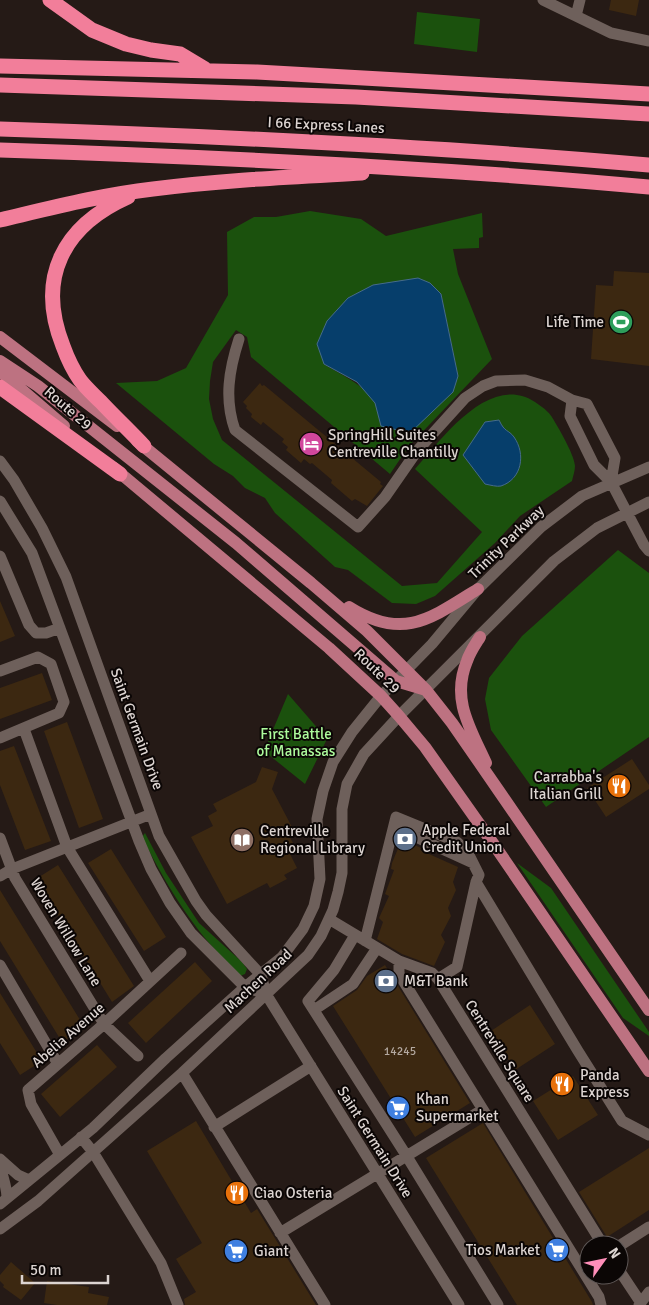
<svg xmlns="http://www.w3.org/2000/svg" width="649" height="1305" font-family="Signika,sans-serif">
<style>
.green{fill:#1b510d;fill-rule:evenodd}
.water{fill:#063e6b;stroke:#466b8a}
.building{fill:#3c2811}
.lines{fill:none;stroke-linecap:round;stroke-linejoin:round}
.minor{stroke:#6e605b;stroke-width:11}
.major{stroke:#bd7281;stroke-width:12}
.highway{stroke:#f27e9a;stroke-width:15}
.labels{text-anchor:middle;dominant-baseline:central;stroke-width:4;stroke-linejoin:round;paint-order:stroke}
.number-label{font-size:12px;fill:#b4a9a1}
.street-label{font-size:15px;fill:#dcd4d1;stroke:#0b0605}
.poi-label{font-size:15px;fill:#dcd4d1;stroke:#0b0605;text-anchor:start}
.park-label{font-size:15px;fill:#adfb9c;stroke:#0b0605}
</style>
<rect width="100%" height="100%" fill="#251a16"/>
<path class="green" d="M417 12 480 19 477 52 414 44Z
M310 211 361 219 386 236 482 213 483 237 479 238V248L453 249 458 274 492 359 409 446 390 474 251 357 247 337 236 330 213 362 210 381 209 399 213 419 222 440 402 586 437 583 482 532 415 469C441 440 489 372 535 402 545 409 550 412 556 424 561 432 575 457 575 466 575 471 573 476 572 481L520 516 495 543 435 596 416 604 392 603 348 570 335 567 275 513 265 498 245 488 233 476 214 464 116 383 157 381 186 368 228 295 227 232 254 217H276ZM430 283 441 294 458 376 381 426C379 419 378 409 375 403 363 383 342 376 324 364ZM499 420 503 430 514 478 500 486 486 484 463 455Z
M618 550 649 573V737L546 807 491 730 485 699 489 678 522 636Z
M288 694 327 739 305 784 264 751Z
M145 833 166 873 199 923 242 962 247 969 245 974 240 976 237 974C223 958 207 942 194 924 174 897 157 867 142 837Z
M517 863 551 888 649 1032V1036L623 1018Z"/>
<path class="water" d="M418 278 430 283 441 294 458 376 453 392 410 433 381 426 375 403 357 382 324 364 317 344 327 321 348 298 373 285Z
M499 420C505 433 508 429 514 437 526 454 522 479 501 486 497 487 490 485 485 484L463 455 485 422Z"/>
<path class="building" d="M611 0H639L636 16 609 10Z
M614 271 649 273V366L591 359 596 285 613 286Z
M260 383 262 386 264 385 381 482 380 484 383 486 367 506 355 499 352 501 331 483 332 480 312 463 310 464 304 459 301 463 286 450 288 447 282 442 284 439 263 422 261 425 251 417 252 414 246 408 247 406 243 402Z
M0 601 15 636 0 642Z
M42 673 52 700 0 719V688Z
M67 722 103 819 79 828 44 731Z
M14 746 51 841 25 850 0 785V751Z
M632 759 649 785V789L606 817 587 788Z
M262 767 278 772 272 789 294 831 288 834 293 843 286 846 297 868 284 875 287 879 270 888 267 883 227 904 191 837 213 826 208 816 217 811 213 804 256 782Z
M402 839 421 848 420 850 458 867 453 882 456 890 448 908 451 916 441 935 445 942 434 966 402 954 377 939 383 922 379 918 389 896 385 894 394 870 391 869 392 863Z
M111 849 166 937 144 951 88 863Z
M58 865 134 986 112 1002 36 879Z
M0 890 85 1028 62 1042 0 941Z
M195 962 212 981 146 1043 128 1023Z
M385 965 470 1103 415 1137 333 1006 357 990 367 976Z
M0 993 42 1061 20 1075 0 1043Z
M530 1005 555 1044 515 1070 491 1031Z
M97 1045 117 1067 60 1117 41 1094Z
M573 1076 598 1115 558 1140 533 1101Z
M196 1121 251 1213 257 1209 316 1305H185L184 1299 196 1292 176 1259 202 1243 147 1151Z
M483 1123 592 1302 593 1305H517L426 1158Z
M649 1148V1210L607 1237 579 1192Z
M11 1262 35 1283 21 1300 3 1287 4 1285 0 1281V1275Z
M47 1281 89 1287 88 1293 109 1297 107 1305H57L44 1303Z"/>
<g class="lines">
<path class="minor" d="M543 0 611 33 649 41
M576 16 580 0
M239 339C229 370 224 399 235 430L358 527 385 497 417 451 465 398 483 386 496 381 525 380 548 387 572 400 587 404 615 458 611 482
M572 400 570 416 594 465 611 482 644 545 649 551
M0 461 14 480 42 528 66 577 159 836 196 901 206 915 261 975 266 994 459 1305
M0 501 32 553 139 841 151 869 170 903 191 933 245 987 266 994
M0 556 29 625 36 633H46L60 628
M0 671 38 657 51 664 64 702 59 713 0 738
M24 729 67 847 150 981
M394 827 473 863
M0 838 15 878 104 1024 138 1056
M0 876 12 869 151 814
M329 919 399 961 432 973 438 979 603 1245
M355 935 334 970 308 1001 406 1155 498 1305
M365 941 396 817 457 842 468 853 479 875 476 882 578 1051 622 1121 649 1135
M399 961V974L599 1297 601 1305
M0 965 58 1064
M438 979 457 967 476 882
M314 1010 353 984 377 948
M182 1073 325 1305
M214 1127 311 1066
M81 1137 93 1152 161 1263 178 1305
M60 1155 31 1104 28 1090 104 1024 181 953
M0 1159C0 1173 7 1184 7 1198
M0 1159 18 1175 29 1180
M0 1204 93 1128 166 1058 245 987 282 957 303 929 314 906 320 879 317 819 323 791 333 762 352 732 381 696 432 644 478 589 541 527 582 496 649 467
M0 1229 38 1201 182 1073 308 955 321 936 333 910 338 892 342 873V809L347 784 364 754 399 716 554 561 597 528 649 502
M280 1233 482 1110
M619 1246 649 1227
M619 1270 641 1303
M639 1305 649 1292"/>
<path class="major" d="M0 337 117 426
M0 361 38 386 236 543 396 681 426 690
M0 371 64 426
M137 441 311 583 367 631 426 690 452 723 501 794 649 1010
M114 468 329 648 381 696 399 716 425 747 497 849 649 1071
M349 607C403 641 430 619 478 589
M480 637C475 645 470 652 467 661 451 699 470 728 486 763"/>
<path class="highway" d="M50 0 92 30 126 44 151 50 180 54 205 69
M0 66 257 72 649 94
M0 85 356 97 649 114
M0 129C217 136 433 146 649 165
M0 150C217 157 433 167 649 187
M128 197C63 226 36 278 63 346 67 357 73 370 80 380 86 388 94 395 101 402 115 417 130 431 144 446
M0 220C51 208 101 195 153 189 222 180 292 177 362 173
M0 387 120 474"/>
</g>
<defs>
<g id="stadium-disc" transform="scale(1.25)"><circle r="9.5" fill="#2e9e5b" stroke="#0b0605"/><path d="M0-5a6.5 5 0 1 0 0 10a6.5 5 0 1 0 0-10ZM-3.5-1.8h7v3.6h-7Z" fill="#fff"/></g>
<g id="hotel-disc" transform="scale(1.25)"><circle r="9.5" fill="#d1479c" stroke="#0b0605"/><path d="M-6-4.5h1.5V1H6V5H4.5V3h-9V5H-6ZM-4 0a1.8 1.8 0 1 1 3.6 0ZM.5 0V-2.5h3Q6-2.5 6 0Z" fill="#fff"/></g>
<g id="restaurant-disc" transform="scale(1.25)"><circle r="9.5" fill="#e8710a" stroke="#0b0605"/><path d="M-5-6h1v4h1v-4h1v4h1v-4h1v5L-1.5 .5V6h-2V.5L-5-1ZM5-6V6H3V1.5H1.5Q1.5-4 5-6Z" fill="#fff"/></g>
<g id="bank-disc" transform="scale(1.25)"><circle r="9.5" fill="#5c6f8a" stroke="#0b0605"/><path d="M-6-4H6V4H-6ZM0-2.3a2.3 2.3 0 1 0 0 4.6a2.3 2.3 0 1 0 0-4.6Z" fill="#fff"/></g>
<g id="library-disc" transform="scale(1.25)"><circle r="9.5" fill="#8d6e63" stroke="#0b0605"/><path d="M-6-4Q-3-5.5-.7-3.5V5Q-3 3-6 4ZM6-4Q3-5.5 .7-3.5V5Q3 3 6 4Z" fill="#fff"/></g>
<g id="supermarket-disc" transform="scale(1.25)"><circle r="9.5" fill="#3f7fe0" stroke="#0b0605"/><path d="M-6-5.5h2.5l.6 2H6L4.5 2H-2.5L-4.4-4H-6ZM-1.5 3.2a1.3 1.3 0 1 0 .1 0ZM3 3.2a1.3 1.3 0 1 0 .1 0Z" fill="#fff"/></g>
</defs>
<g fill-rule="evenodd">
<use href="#stadium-disc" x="621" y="322"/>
<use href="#hotel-disc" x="311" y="444"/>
<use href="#restaurant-disc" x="619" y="786"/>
<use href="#bank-disc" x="405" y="839"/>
<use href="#library-disc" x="242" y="840"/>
<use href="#bank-disc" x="386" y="981"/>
<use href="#restaurant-disc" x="562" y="1084"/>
<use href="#supermarket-disc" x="398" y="1108"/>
<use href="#restaurant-disc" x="237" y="1193"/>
<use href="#supermarket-disc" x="557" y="1250"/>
<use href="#supermarket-disc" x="236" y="1251"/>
</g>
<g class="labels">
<g class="number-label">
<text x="400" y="1051">14245</text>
</g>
<g class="street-label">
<text transform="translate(326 125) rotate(3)">I 66 Express Lanes</text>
<text transform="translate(68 408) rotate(41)">Route 29</text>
<text transform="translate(506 542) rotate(-44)">Trinity Parkway</text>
<text transform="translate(377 671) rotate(44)">Route 29</text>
<text transform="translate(137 729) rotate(70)">Saint Germain Drive</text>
<text transform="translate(66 932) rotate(59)">Woven Willow Lane</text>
<text transform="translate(258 981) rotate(-43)">Machen Road</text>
<text transform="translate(68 1035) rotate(-41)">Abelia Avenue</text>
<text transform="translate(500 1051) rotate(58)">Centreville Square</text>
<text transform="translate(375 1142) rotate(58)">Saint Germain Drive</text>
</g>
<g class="poi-label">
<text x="604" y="322" text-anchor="end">Life Time</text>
<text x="328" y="435">SpringHill Suites<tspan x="328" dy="17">Centreville Chantilly</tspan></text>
<text x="602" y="777" text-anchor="end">Carrabba's<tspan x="602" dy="17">Italian Grill</tspan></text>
<text x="422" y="830">Apple Federal<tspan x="422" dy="17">Credit Union</tspan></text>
<text x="260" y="831">Centreville<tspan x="260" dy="17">Regional Library</tspan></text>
<text x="404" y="981">M&amp;T Bank</text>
<text x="580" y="1075">Panda<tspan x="580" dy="17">Express</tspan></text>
<text x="416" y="1099">Khan<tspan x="416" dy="17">Supermarket</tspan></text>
<text x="254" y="1193">Ciao Osteria</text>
<text x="540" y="1250" text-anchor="end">Tios Market</text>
<text x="254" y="1251">Giant</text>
</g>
<g class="park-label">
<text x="296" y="734">First Battle<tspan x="296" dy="17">of Manassas</tspan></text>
</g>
</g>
<g transform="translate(604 1260) rotate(57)"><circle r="24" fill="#0b0605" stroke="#5f5857"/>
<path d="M0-4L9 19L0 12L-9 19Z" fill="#ff8eb9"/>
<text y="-8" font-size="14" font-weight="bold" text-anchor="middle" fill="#dcd4d1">N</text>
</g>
<path d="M22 1275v8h86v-8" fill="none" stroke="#dcd4d1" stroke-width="2.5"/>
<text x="30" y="1275" font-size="15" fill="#dcd4d1" stroke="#0b0605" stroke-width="4" paint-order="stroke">50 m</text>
</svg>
